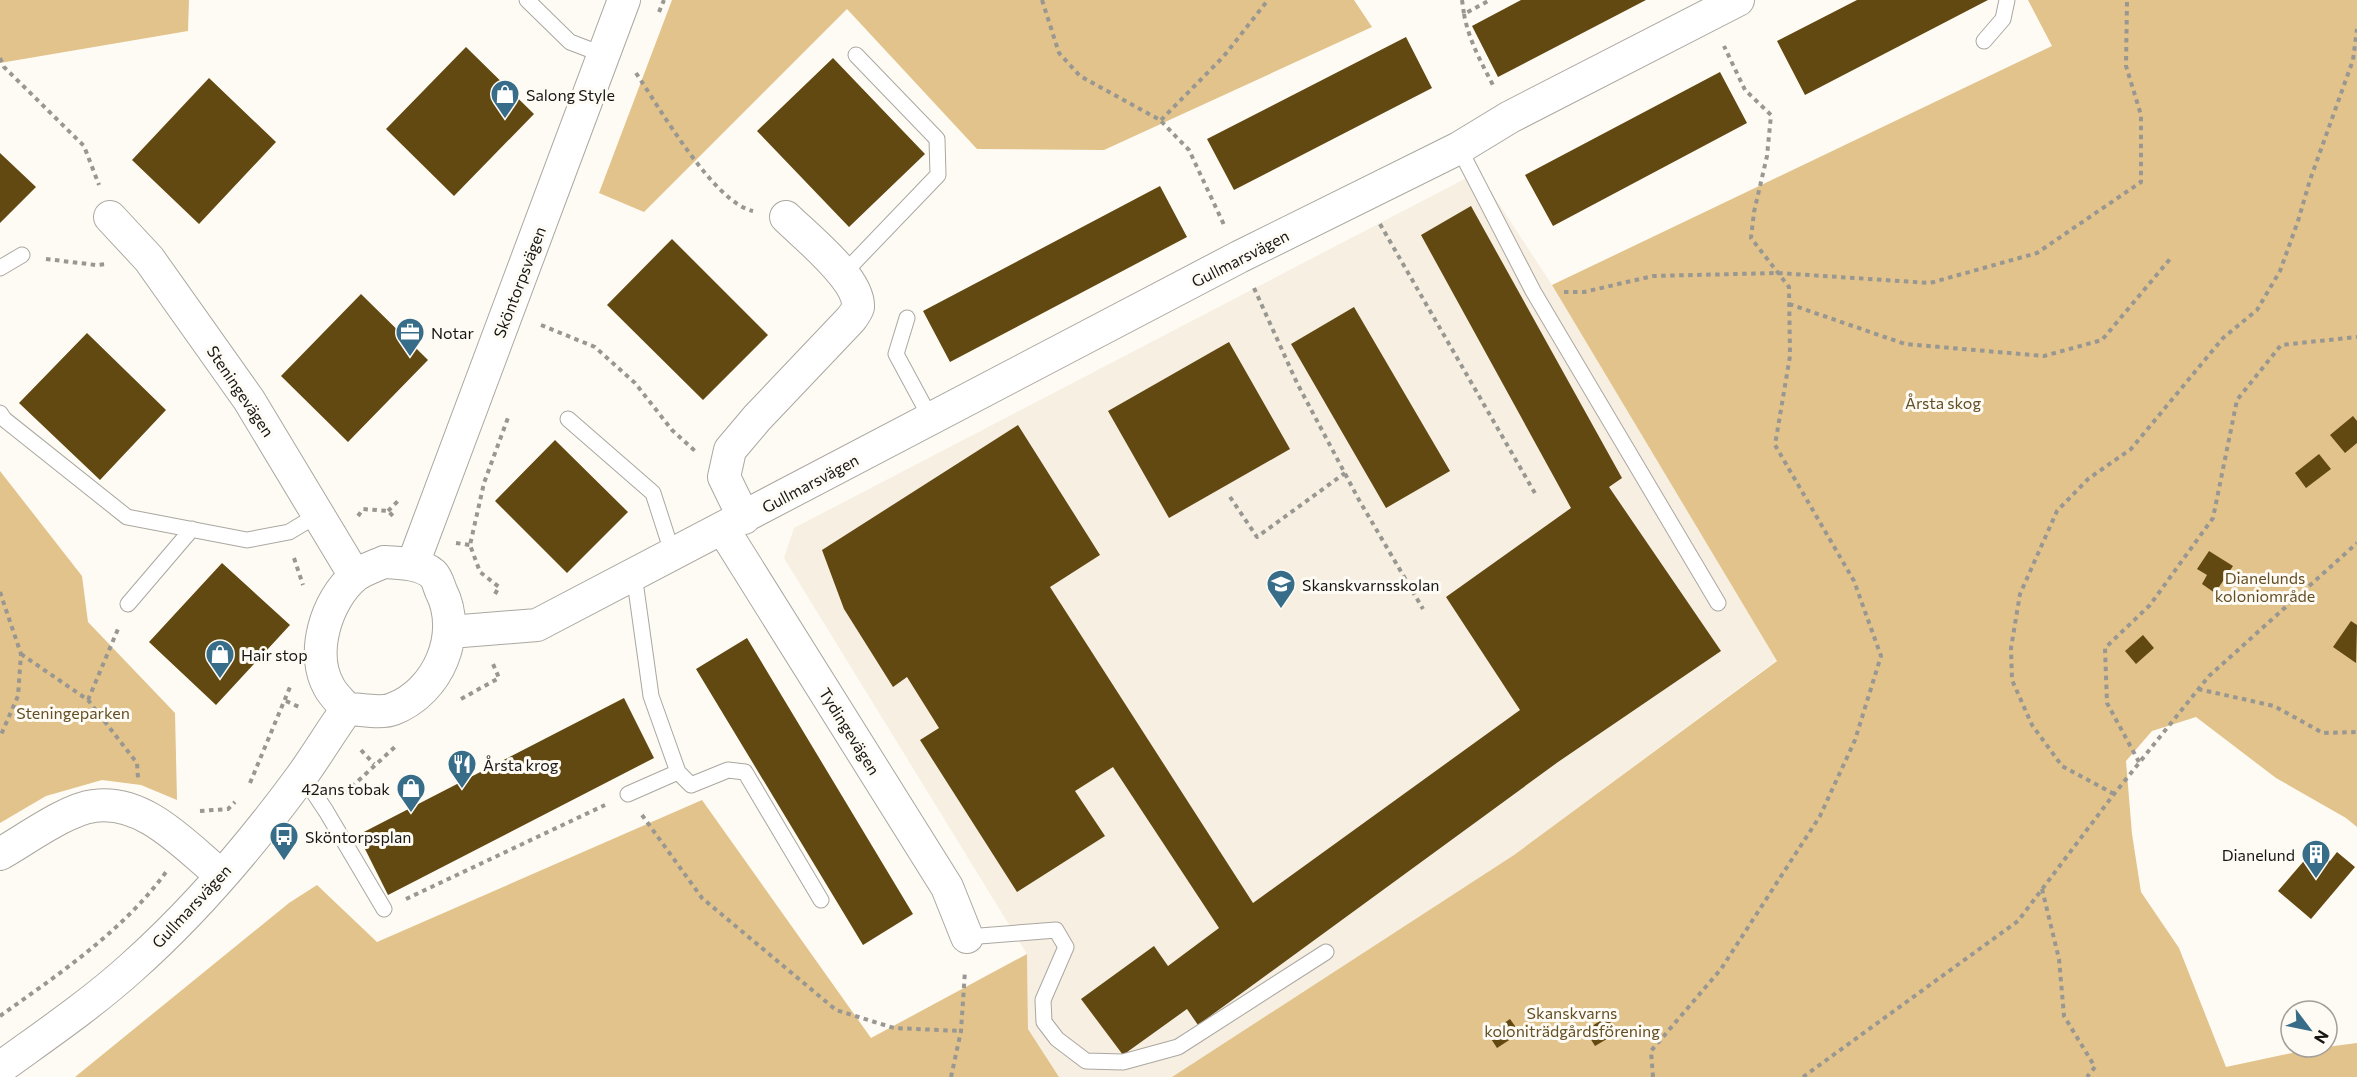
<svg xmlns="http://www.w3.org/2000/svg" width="2357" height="1077" font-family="Commissioner,sans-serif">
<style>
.built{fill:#f6efe2}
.green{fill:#e2c38b}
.building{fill:#624811}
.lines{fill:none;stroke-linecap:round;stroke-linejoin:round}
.service-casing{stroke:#aba7a1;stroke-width:17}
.minor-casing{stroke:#aba7a1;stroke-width:34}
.path{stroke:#999792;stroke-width:4;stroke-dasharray:4.5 4.5;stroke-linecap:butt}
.service{stroke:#fff;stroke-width:15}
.minor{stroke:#fff;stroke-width:32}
.labels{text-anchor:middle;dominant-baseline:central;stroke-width:6;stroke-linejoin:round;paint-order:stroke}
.poi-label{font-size:16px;fill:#171614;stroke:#fefbf4;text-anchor:start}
.street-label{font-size:16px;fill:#171614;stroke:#fefbf4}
.park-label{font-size:16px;fill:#634e25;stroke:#fefbf4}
</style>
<rect width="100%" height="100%" fill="#fefbf4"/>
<path class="built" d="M1478 172 1552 285 1777 660 1514 855 1172 1077H1059L1028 1029 1027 954 784 558 794 528Z"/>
<path class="green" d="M0 0H189L188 31 0 63Z
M672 0H1354L1372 27 1104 150 977 149 847 9 644 212 599 193Z
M2028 0H2357V827L2346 818 2276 778 2196 717 2152 731 2126 761 2132 834 2141 892 2179 948 2226 1067 2311 1049 2357 1043V1077H1172L1514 855 1777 661 1552 285 2052 46Z
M0 471 82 576 88 622 175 713 177 800 141 785 102 780 46 796 0 823Z
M702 800 871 1038 1027 954 1028 1029 1059 1077H75L289 903 317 885 377 942Z"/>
<path class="building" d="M1521 0H1646L1498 77 1472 26Z
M1857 0H1988L1805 95 1777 41Z
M1406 37 1432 88 1234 190 1207 139Z
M466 47 534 114 454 196 386 129Z
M833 58 925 154 849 227 757 131Z
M1720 72 1747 123 1553 226 1525 175Z
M209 78 276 142 199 224 132 160Z
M0 153 36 187 0 223Z
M1160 186 1187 237 950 362 923 311Z
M1471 206 1622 478 1609 487 1721 651 1558 762 1198 1025 1187 1009 1123 1055 1081 999 1154 946 1168 966 1219 928 1113 767 1075 791 1105 836 1017 892 920 740 939 728 907 677 893 687 844 609 822 550 1018 425 1100 555 1050 587 1253 903 1520 710 1446 597 1571 508 1421 235Z
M672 239 768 335 703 400 607 305Z
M361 294 428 360 348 442 281 376Z
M1354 307 1450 471 1386 508 1291 344Z
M87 333 166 410 100 480 19 403Z
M1229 342 1290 449 1169 518 1108 411Z
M2353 416 2357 421V443L2345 453 2330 435Z
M555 440 628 512 567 573 495 501Z
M2319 454 2331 469 2306 488 2295 473Z
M2209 551 2233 566 2215 593 2202 584 2207 575 2197 569Z
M222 563 290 625 216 705 149 642Z
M2351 621 2357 625 2356 663 2333 647Z
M2143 635 2154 648 2136 664 2125 651Z
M747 638 913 914 863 945 696 669Z
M624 698 654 758 388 895 358 835Z
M2315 848 2330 861 2337 852 2355 867 2311 919 2278 891Z
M1607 1017 1617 1033 1595 1046 1585 1030Z
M1510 1019 1520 1033 1497 1048 1488 1034Z"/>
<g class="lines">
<g class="service-casing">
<path id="service" d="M527 0 570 42 604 55
M1984 41 2003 19 2007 0
M1459 148 1533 291 1718 603
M0 268 22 255
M843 274 938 175 937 139 856 55
M907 318 896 354 931 419
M0 413 4 419 127 517 247 540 289 532 319 514
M568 419 653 493 673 555
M634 574 651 696 678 772 691 785 728 770 745 772 821 900
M128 604 192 529
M302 775 326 811 384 909
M628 794 678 772
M967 937 1056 930 1066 947 1043 1000 1044 1022 1057 1039 1086 1061 1123 1062 1178 1047 1326 952"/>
</g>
<g class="minor-casing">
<path id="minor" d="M110 217 149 259 249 400 355 576
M744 518 724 477 730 450 757 418 851 319C854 315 857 311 858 307 860 279 805 236 786 217
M723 529 947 887 967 937
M384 562C400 563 420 563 433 574 437 578 439 586 441 591 463 634 438 692 393 709 381 714 360 709 347 709 341 702 333 695 329 687 310 654 326 600 355 576 363 570 375 566 384 562Z
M413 564 624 0
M450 632 537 625 1239 257 1459 148 1510 117 1738 0
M0 854C25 840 67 809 94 806 145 799 185 846 221 875
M0 1068C44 1036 90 1005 131 968 194 912 251 845 301 777 317 755 331 731 347 709"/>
</g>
<path class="path" d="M1042 0 1059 53 1080 76 1160 120 1189 150 1225 227
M1462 0 1464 14 1490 0
M659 12 664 0
M1464 14C1469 41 1482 64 1494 87
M0 58 4 67 84 146 99 185
M636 73C659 107 714 203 753 211
M1161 120 1224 56 1268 0
M1380 224 1536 495
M46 259 96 265 107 264
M1254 288 1297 383 1359 500 1423 609
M1564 292H1584L1653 276 1778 273 1930 283 2037 253 2141 182V115L2126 66 2127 0
M1789 304 1905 344 2044 356 2102 340 2170 259
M541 325 595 347 635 383 672 430 695 451
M1230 497 1257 537 1345 473
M388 511 398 501
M358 516 363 509 388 511 393 516
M456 543 470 545
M294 558 303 585
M0 592 21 654 18 696 0 737
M495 594 499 587 480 572 470 545 484 483 509 415
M21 654 88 700 137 763 138 778
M2198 689 2274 706 2323 733 2357 732
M461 699 499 678 493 664
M88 700 118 629
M286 701 299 707
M361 750 374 764
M2139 762 2107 703 2105 648 2150 605 2213 518 2237 400 2281 345 2357 337
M250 783 290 687
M345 793 397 745
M2114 794 2062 766 2032 725 2012 680 2011 648 2020 594 2057 511 2088 479 2131 449 2223 338 2257 310 2280 271 2298 221 2310 180 2353 60 2357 29
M200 811 228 809 235 802
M642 815 702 898 836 1010 894 1028 961 1031
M2042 889 2059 959 2064 1016 2095 1067 2087 1077
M406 899 605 805
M0 1016C59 974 123 931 166 872
M951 1077 961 1031 965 971
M1653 1077 1651 1051 1721 969 1820 816 1855 740 1881 656 1854 581 1775 445 1790 356 1789 287 1751 238 1754 212 1767 156 1771 115 1745 90 1724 46
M1803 1077 2018 921 2114 794 2209 676 2357 543"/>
<use href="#service" class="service"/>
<use href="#minor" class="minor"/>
</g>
<defs>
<g id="shop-pin" transform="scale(1.5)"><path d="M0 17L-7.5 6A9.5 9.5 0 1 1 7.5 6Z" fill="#376d88" stroke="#fefbf4"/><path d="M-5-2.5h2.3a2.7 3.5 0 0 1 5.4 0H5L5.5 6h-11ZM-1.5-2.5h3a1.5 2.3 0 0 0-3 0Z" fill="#fff"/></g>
<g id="office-pin" transform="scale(1.5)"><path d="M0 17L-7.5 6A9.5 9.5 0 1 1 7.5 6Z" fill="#376d88" stroke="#fefbf4"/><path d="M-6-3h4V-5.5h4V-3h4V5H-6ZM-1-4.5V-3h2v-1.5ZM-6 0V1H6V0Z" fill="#fff"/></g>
<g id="school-pin" transform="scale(1.5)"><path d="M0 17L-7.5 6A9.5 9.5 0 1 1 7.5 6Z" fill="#376d88" stroke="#fefbf4"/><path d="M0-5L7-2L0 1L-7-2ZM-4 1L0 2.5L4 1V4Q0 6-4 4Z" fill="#fff"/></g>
<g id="restaurant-pin" transform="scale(1.5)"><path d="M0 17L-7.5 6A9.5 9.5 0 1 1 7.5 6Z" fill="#376d88" stroke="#fefbf4"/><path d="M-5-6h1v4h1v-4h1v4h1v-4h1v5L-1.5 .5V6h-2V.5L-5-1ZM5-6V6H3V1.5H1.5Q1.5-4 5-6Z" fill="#fff"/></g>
<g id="bus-pin" transform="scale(1.5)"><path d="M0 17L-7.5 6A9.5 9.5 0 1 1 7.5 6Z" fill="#376d88" stroke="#fefbf4"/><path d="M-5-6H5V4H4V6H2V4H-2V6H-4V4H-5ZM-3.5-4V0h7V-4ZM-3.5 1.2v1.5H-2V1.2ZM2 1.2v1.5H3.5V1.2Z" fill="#fff"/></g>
<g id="building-pin" transform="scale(1.5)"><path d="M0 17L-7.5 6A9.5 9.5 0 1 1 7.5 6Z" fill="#376d88" stroke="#fefbf4"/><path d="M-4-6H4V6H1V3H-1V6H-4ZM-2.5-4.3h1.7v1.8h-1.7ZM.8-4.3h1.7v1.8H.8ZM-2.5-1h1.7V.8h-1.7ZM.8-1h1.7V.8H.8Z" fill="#fff"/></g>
</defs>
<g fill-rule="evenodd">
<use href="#shop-pin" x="505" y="94"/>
<use href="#office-pin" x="410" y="332"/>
<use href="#school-pin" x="1281" y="584"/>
<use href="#shop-pin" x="220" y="654"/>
<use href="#restaurant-pin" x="462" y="764"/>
<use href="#shop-pin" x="411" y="788"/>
<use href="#bus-pin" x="284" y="836"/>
<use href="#building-pin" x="2316" y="854"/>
</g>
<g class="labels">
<g class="poi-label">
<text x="526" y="94">Salong Style</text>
<text x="431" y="332">Notar</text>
<text x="1302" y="584">Skanskvarnsskolan</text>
<text x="241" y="654">Hair stop</text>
<text x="483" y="764">Årsta krog</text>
<text x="390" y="788" text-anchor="end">42ans tobak</text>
<text x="305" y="836">Sköntorpsplan</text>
<text x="2295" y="854" text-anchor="end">Dianelund</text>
</g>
<g class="street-label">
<text transform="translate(1240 258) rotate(-27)">Gullmarsvägen</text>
<text transform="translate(519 282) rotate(-69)">Sköntorpsvägen</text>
<text transform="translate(241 391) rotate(56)">Steningevägen</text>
<text transform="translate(810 483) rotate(-28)">Gullmarsvägen</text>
<text transform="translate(850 731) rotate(58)">Tydingevägen</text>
<text transform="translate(191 906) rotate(-47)">Gullmarsvägen</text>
</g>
<g class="park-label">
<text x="1943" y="402">Årsta skog</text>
<text x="2265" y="577">Dianelunds<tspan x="2265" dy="18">koloniområde</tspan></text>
<text x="73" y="712">Steningeparken</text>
<text x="1572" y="1012">Skanskvarns<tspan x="1572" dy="18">koloniträdgårdsförening</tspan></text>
</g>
</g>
<g transform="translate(2309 1029) rotate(122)"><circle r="28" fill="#fefbf4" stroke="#a29f9a" stroke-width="1.5"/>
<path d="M0-4.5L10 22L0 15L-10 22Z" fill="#376d88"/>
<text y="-9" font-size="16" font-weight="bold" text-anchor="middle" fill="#171614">N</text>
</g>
</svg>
